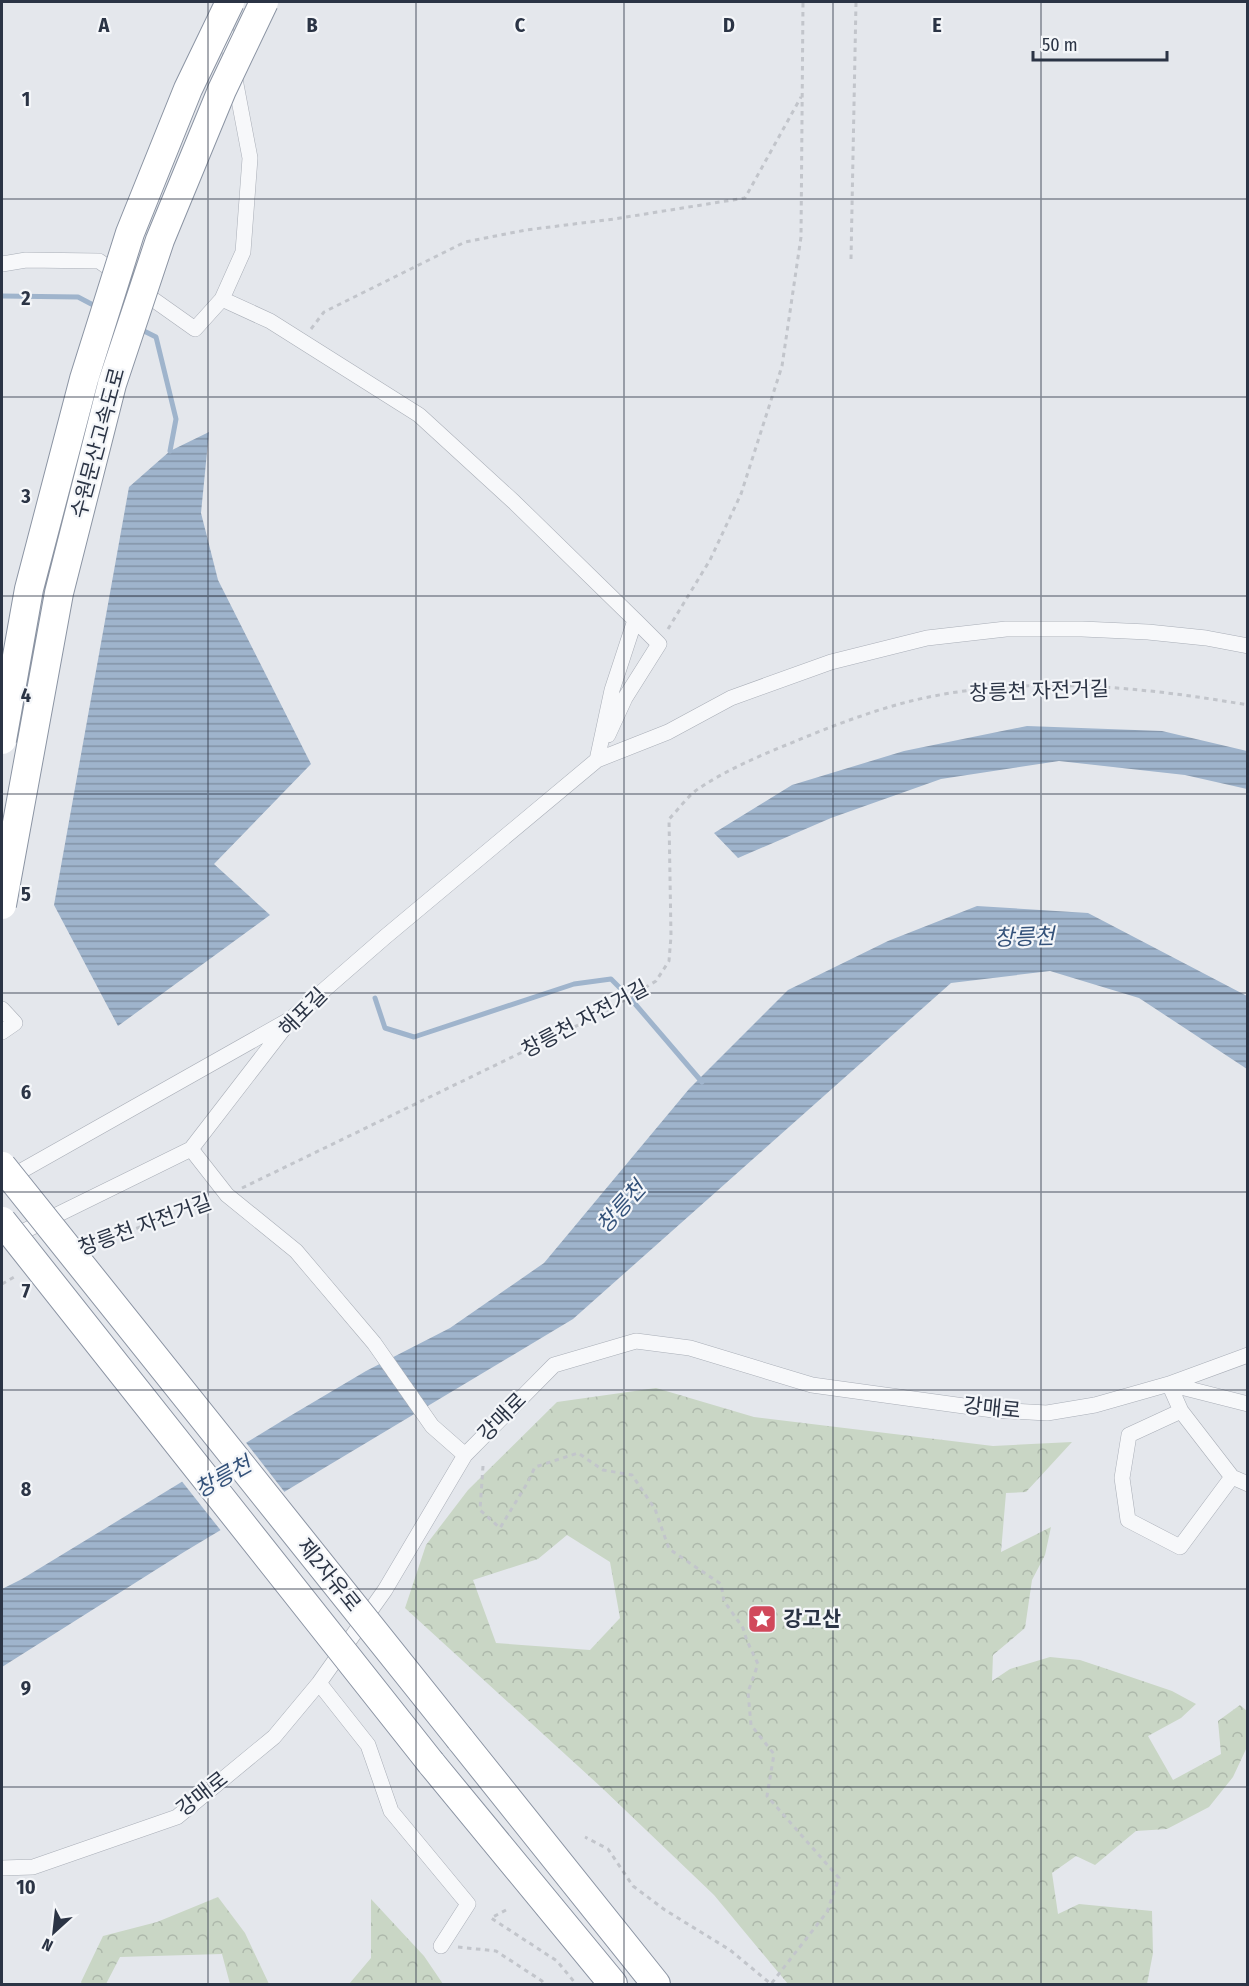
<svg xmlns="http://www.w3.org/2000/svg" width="1249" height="1986" font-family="'Fira Sans Condensed','Noto Sans KR',sans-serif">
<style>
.forest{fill:url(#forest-crowns);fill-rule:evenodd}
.water{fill:url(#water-rules)}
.pier{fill:#e4e7ec}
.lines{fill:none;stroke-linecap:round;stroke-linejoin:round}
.stream{stroke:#9fb4cc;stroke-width:5}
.street-casing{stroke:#a9aeb7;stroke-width:16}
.highway-casing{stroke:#8b94a3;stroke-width:30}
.path{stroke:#c2c5cb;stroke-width:3;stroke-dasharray:4.5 4.5;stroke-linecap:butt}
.street{stroke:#f7f8fa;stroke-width:15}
.highway{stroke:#fff;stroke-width:28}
.highway-bridge-casing{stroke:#8b94a3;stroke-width:30;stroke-linecap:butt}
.highway-bridge{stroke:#fff;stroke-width:28}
.grid{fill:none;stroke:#2b3445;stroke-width:1.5;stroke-opacity:0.55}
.labels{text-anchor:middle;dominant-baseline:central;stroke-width:4.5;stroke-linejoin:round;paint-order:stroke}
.street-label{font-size:21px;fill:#2b3445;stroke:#f4f6f9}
.poi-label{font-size:21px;font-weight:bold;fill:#2b3445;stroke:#f4f6f9;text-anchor:start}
.water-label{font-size:22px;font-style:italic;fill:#34527a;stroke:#f4f6f9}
.grid-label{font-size:20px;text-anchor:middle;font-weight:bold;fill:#2b3445;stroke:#f4f6f9;stroke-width:4.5;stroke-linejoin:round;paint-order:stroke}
</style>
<defs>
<pattern id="forest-crowns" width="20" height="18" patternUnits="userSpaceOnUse" patternTransform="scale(1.5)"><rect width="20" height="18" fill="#c9d6c5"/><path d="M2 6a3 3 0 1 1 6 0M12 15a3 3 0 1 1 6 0" fill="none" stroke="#adb8ab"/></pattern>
<pattern id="water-rules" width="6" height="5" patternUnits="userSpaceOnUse" patternTransform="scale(1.5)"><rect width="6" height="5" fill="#9fb4cc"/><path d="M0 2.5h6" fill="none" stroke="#8293a7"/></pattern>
</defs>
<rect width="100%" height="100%" fill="#e4e7ec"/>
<path class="forest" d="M656 1388 754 1417 993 1446 1072 1442 1026 1492 1006 1493 1001 1552 1051 1527 1045 1555 1032 1580 1025 1628 993 1655 992 1681 1010 1669 1050 1657 1080 1660 1122 1674 1172 1691 1196 1704 1181 1718 1148 1736 1173 1780 1221 1754 1218 1721 1240 1705 1247 1711V1747L1233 1777 1209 1807 1167 1829 1136 1831 1095 1865 1076 1856 1052 1873 1058 1914 1079 1904 1152 1911 1153 1953 1147 1984H788L714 1895 601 1787 405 1608 426 1545 468 1490 557 1402ZM567 1535 610 1562 620 1618 590 1650 496 1643 473 1580 538 1559Z
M218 1897 245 1933 269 1984H230L222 1954 120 1957 106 1984H82L81 1982 103 1936 157 1922Z
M371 1899 424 1956 443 1984H349L371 1958Z"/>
<path class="water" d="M209 432 201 513 218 580 311 764 214 864 270 915 118 1026 54 905 129 487 170 451Z
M1027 726 1162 731 1247 751V789L1185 775 1059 761 941 779 831 818 738 858 714 833 792 785 904 751Z
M977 906 1088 913 1247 996V1069L1139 998 1050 971 951 983 573 1319 184 1552 2 1667V1589L22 1579 290 1416 366 1371 450 1328 544 1263 689 1089 788 990 888 941Z"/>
<path class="pier" d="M244 1440 286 1494 222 1532 180 1479Z"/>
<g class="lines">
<path class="stream" d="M2 296 78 297 97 307
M140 329 156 337 176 419 170 451
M375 998 385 1028 414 1037 574 984 611 979 630 998 702 1082"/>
<g class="street-casing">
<path id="street" d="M2 264 26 260 99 261 195 329 222 299 270 321 419 415 514 502 635 620 612 690 597 760
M222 299 243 252 250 158 224 21
M608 735 625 698 659 644 635 620
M2 1009 15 1023 2 1032
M191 1149 227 1195 296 1251 374 1343 432 1426 465 1455
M7 1179 287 1021
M10 1238 191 1149 292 1018 385 937 597 760 668 732 731 698 831 662 927 638 1006 629H1082L1148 632 1206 638 1248 646
M1169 1384 1181 1411 1232 1477 1248 1484
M1169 1384 1248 1404
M1181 1411 1129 1435 1122 1478 1128 1520 1180 1547 1232 1477
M319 1683 368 1745 391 1811 468 1904 441 1946
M2 1868 33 1867 177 1817 274 1737 319 1683 385 1590 465 1455 554 1365 636 1341 690 1348 812 1385 993 1410 1047 1413 1095 1405 1169 1384 1248 1355"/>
</g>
<g class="highway-casing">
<path id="highway" d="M460 1739 656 1984
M431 1763 613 1984"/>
</g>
<path class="path" d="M851 259 856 2
M311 329 324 312 465 242 526 230 614 219 745 198 801 97
M668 629 710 560 741 494 782 366 801 237 803 2
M242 1188 603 1013 656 981 669 961 671 936 669 819C679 809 689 794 701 787 730 768 764 754 796 741 832 726 869 712 907 702 1017 674 1138 686 1248 705
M94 1244 211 1201
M2 1284 16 1276
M483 1466 480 1510 500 1528 528 1482 535 1467 578 1453 603 1470 632 1475 655 1509 669 1549 721 1584 724 1601 743 1628 747 1641 758 1664 748 1692 751 1725 774 1754 767 1796 839 1878 827 1912 771 1984 730 1950 665 1910 633 1886 608 1849 585 1837
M506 1910 491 1918 557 1961 576 1984
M458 1947 496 1951 542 1981 544 1984"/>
<use href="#street" class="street"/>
<use href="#highway" class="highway"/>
<g class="highway-bridge-casing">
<path id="highway-bridge" d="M2 740 29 589 84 379 130 233 188 89 230 2
M2 905 59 593 112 384 160 240 222 90 264 2
M2 1166 460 1739
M2 1221 431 1763"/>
</g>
<use href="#highway-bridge" class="highway-bridge"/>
</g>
<path class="grid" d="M208 2V1984M416 2V1984M624 2V1984M833 2V1984M1041 2V1984M2 199H1248M2 397H1248M2 596H1248M2 794H1248M2 993H1248M2 1192H1248M2 1390H1248M2 1589H1248M2 1787H1248"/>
<defs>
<g id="sight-square" transform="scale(1.5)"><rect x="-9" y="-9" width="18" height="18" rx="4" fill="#d1495b" stroke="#f4f6f9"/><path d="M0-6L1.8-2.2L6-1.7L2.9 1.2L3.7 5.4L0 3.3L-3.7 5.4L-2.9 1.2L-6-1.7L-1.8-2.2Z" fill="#fff"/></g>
</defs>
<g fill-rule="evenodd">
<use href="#sight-square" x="762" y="1619"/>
</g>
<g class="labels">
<g class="street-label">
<text transform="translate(98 443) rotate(-75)">수원문산고속도로</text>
<text transform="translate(1039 691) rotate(-2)">창릉천 자전거길</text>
<text transform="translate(303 1012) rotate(-45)">해포길</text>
<text transform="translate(585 1019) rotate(-28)">창릉천 자전거길</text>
<text transform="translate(145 1225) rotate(-20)">창릉천 자전거길</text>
<text transform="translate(992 1408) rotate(6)">강매로</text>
<text transform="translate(502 1417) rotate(-45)">강매로</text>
<text transform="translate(329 1575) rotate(51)">제2자유로</text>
<text transform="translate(202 1794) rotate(-38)">강매로</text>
</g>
<g class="poi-label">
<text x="783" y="1619">강고산</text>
</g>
<g class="water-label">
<text transform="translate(1024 937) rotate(-2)">창릉천</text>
<text transform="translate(621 1207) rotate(-48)">창릉천</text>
<text transform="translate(223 1477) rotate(-29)">창릉천</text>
</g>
</g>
<g class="grid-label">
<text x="104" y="32">A</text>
<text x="312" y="32">B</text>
<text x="520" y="32">C</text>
<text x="729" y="32">D</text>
<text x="937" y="32">E</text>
<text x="26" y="106">1</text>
<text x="26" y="305">2</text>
<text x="26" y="503">3</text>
<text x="26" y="702">4</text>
<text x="26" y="901">5</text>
<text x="26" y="1099">6</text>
<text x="26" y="1298">7</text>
<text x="26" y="1496">8</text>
<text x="26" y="1695">9</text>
<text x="26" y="1894">10</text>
</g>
<rect width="1249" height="1986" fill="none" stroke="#2b3445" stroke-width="6"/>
<g transform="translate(54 1932) rotate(207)" stroke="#f4f6f9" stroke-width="4.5" paint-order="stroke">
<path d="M0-4.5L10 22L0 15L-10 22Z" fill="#2b3445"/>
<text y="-9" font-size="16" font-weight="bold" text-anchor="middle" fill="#2b3445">N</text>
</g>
<path d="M1033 51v9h134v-9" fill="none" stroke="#2b3445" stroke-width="3"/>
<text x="1042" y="51" font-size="18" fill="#2b3445" stroke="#f4f6f9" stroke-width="4.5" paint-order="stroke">50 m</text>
</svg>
